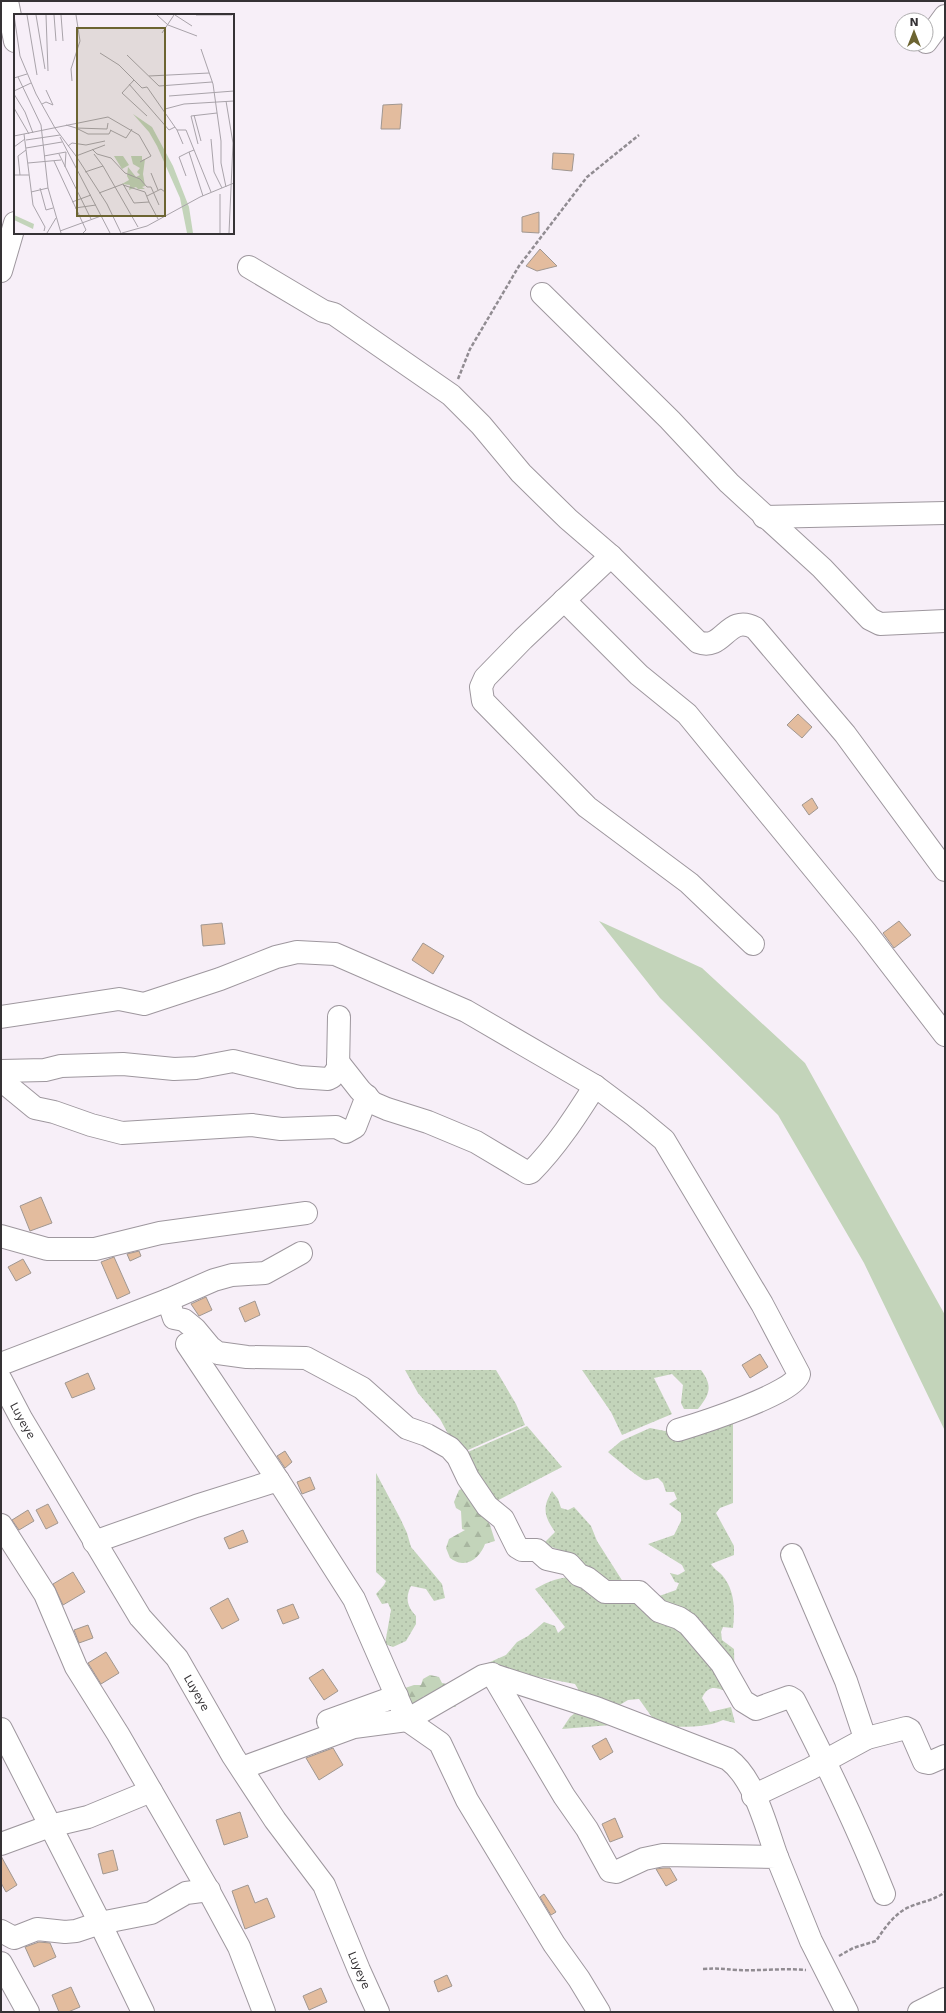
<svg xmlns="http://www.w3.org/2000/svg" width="946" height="2013" font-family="'DejaVu Sans',sans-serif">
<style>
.grass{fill:url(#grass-dots)}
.forest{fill:url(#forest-firs)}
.green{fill:#c3d4ba}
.building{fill:#e3bc9e;stroke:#a09791}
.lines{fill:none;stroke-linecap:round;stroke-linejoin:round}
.minor-casing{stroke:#9e979e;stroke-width:24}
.path{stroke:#918c92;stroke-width:2.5;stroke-dasharray:4 2;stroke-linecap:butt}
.minor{stroke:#fff;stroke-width:22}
.labels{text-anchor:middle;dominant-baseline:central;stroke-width:3;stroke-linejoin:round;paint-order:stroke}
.street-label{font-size:11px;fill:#353235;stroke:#fff}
.inset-road{fill:none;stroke:#a9a3aa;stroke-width:1}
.view{fill:#6c6431;fill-opacity:0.15;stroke:#6c6431;stroke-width:2}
.inset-edge{fill:none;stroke:#353235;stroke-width:2}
</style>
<defs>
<pattern id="grass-dots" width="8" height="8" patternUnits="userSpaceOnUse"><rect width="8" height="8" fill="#c3d4ba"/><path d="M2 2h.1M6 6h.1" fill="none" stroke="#a8b6a0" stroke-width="1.8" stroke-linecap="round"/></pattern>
<pattern id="forest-firs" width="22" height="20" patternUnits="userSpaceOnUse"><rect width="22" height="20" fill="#c3d4ba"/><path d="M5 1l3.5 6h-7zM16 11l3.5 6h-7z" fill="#a8b6a0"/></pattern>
</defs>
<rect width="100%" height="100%" fill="#f7eff8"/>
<path class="grass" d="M405 1370H496L516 1404 525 1425 459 1454 440 1419 418 1393Z
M582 1370H701C713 1386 710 1394 698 1409H684L681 1403 683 1385 672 1374 654 1378 672 1414 622 1435 611 1412Z
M733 1401V1503L720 1508 716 1513 734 1546V1555L711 1564C714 1569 718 1571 722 1575 735 1590 735 1610 733 1628L723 1627 721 1632 722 1640 734 1649 735 1694C722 1691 710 1680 702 1698L710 1712 731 1707 735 1723 723 1720C704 1729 680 1726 659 1727L639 1699 628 1700 613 1709 623 1724 562 1729 570 1717 580 1709 581 1694 575 1684 481 1666 506 1655 517 1642 528 1636 544 1622 555 1626 558 1633 565 1627 535 1589C549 1581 559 1577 575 1577L557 1558 560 1550 543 1544 555 1532C544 1516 542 1508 552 1491L558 1499 561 1508 568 1510 574 1507 591 1526 597 1541 625 1585 648 1600 676 1590 679 1583 675 1582 670 1573 678 1575 685 1571 682 1565 648 1544 674 1535 681 1521V1513L669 1504 677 1499 674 1492H666L663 1483 658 1478C654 1478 649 1481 645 1480 641 1480 614 1457 608 1452L621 1441 650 1428 665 1431 702 1410Z
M527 1426 562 1467 489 1505 461 1455Z
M376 1473 400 1518 407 1533 411 1547 442 1584 445 1598 434 1601 426 1589 411 1586C405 1598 407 1606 416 1616V1624L406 1641 393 1647 385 1644 391 1610 388 1603 382 1604 376 1594 384 1585 386 1581 376 1572Z"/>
<path class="forest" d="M466 1487 490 1525 495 1541 485 1544C482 1553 473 1564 462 1563 458 1563 453 1560 450 1558L446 1548 449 1539 465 1530 462 1529 461 1511 456 1508 454 1502 459 1490Z
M430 1675 439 1677 442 1683 451 1685 450 1696 456 1707C442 1707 439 1697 424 1696L417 1704 405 1708V1688L414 1685H421L423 1679Z"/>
<path class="green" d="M599 921 702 968 805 1063 945 1315V1431L864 1263 778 1115 660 998Z"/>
<path class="building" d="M402 104 400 129H381L383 105Z
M553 153 574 154 572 171 552 169Z
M539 212V233L522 232V217Z
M540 249 557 266 537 271 526 266Z
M798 714 812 727 802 738 787 725Z
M812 798 818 808 809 815 802 805Z
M899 921 911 935 894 948 883 933Z
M222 923 225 944 203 946 201 925Z
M423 943 444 956 433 974 412 960Z
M41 1197 52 1223 30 1231 20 1206Z
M139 1251 141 1256 130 1261 127 1254Z
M114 1257 130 1293 117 1299 101 1262Z
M23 1259 31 1273 16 1281 8 1267Z
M206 1297 212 1310 199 1316 191 1304Z
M255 1301 260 1315 245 1322 239 1308Z
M760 1354 768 1367 750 1378 742 1365Z
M88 1373 95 1389 72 1398 65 1383Z
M285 1451 292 1462 285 1468 277 1456Z
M310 1477 315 1489 302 1494 297 1482Z
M48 1504 58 1523 46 1529 36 1510Z
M28 1510 34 1521 19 1530 12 1520Z
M243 1530 248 1542 229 1549 224 1538Z
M73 1572 85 1592 63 1605 53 1584Z
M228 1598 239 1620 222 1629 210 1608Z
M293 1604 299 1618 283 1624 277 1610Z
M88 1625 93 1638 79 1643 74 1630Z
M106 1652 119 1673 101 1684 88 1663Z
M323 1669 338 1691 324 1700 309 1678Z
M606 1738 613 1752 600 1760 592 1746Z
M333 1748 343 1765 319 1780 306 1758Z
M240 1812 248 1837 224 1845 216 1820Z
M615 1818 623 1837 610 1842 602 1824Z
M113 1850 118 1870 103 1874 98 1854Z
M1 1856 17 1885 6 1892 1 1883Z
M664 1868H670L677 1880 666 1886 656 1869Z
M248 1885 255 1903 267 1898 275 1917 245 1929 232 1891Z
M544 1894 556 1912 551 1915 540 1897Z
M39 1942 50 1943 56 1957 34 1967 25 1947Z
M447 1975 452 1986 438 1992 434 1981Z
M71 1987 80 2007 68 2012H59L52 1995Z
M321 1988 327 2002 309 2010 303 1996Z"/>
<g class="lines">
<g class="minor-casing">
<g id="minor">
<path d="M7 1 15 41"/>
<path d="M926 42 945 16"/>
<path d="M249 267 323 311 334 314 451 395 481 425 521 473 568 519 611 556 698 642C724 652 727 613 755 628L845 734 945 870"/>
<path d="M1 271 15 223"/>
<path d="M542 294 670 420 729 483 822 568 870 619 880 624 945 621"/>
<path d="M764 517 945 513"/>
<path d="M611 556 523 639 485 678 481 687 483 701 587 807 689 883 753 944"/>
<path d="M564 600 639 675 687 714 865 931 945 1035"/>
<path d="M1 1017 119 999 144 1004 220 979 276 957 297 952 335 954 466 1011 595 1086 635 1116 664 1140 762 1304 799 1374C796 1393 698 1424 678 1430"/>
<path d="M338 1062 360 1090 373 1103 387 1109 428 1122 476 1142 528 1173 531 1172C556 1147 576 1116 595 1086"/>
<path d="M1 1071 45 1070 61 1066 123 1064 174 1069 196 1068 233 1061 299 1077 328 1079 332 1077 338 1068 339 1017"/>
<path d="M1 1080 35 1108 54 1112 91 1125 122 1133 252 1125 281 1129 336 1127 346 1132 355 1127 367 1096"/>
<path d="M1 1236 47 1249H95L160 1233 306 1213"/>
<path d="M168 1300 174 1318 184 1320 195 1329 210 1347 218 1353 247 1357 306 1358 362 1388 407 1428 427 1435 450 1448 458 1457 468 1478 487 1506 503 1519 517 1547 522 1550H537L547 1559 569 1564 579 1575 587 1578 605 1592H639L659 1611 679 1618 688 1624 722 1664 743 1701 756 1709 789 1697 794 1700C827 1764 858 1828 884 1894"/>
<path d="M187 1344 278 1480"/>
<path d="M1 1364 168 1300 214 1280 232 1275 265 1273 301 1253"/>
<path id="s1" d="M1 1380 22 1420 140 1617 177 1658 233 1756 275 1820 324 1885 359 1970 378 2012"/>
<path d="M1 1525 45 1594 76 1667 118 1734 206 1886 239 1947 264 2012"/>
<path d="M94 1542 196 1506 278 1480 354 1599 407 1720 440 1743 467 1800 554 1944 579 1979 599 2012"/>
<path d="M792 1555 846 1681 863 1732 867 1738"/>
<path d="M493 1675 596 1708 728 1759C755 1779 766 1827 777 1857"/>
<path d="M328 1721 397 1696"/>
<path d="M1 1729 100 1923 143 2012"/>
<path d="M242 1768 354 1727 407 1720 483 1676 492 1674 564 1796 587 1829 610 1871 616 1872 644 1859 663 1855 777 1857 811 1941 847 2012"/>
<path d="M753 1796 810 1769 867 1738 906 1728 910 1730 924 1762 929 1763 945 1756"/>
<path d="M1 1844 50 1826 88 1817 151 1791"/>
<path d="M1 1931 14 1938 37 1929 65 1932 76 1931 100 1923 151 1913 186 1893 209 1890"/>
<path d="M1 1963 28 2012"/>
<path d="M919 2012 945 1999"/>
</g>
</g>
<path class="path" d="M458 379 470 349 519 266 587 177 639 135
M839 1956 853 1948 876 1941C884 1929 892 1917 905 1909 918 1902 934 1901 945 1892
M703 1969C717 1968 723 1969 737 1970 760 1971 783 1968 806 1970"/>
<use href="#minor" class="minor"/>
</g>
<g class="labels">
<g class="street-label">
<text stroke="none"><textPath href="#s1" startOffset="46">Luyeye</textPath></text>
<text stroke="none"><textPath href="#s1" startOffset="370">Luyeye</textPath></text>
<text stroke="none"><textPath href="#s1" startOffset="693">Luyeye</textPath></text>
</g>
</g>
<g transform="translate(14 14)">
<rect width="220" height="220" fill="#f7eff8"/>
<path d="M100 142H109L115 151 108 155ZM117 142H128V146L131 145 129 160 131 172 128 173 131 175H124L122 173 115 176 116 171 108 170 115 166 113 162 114 153 122 163 126 161 123 158 126 154 119 150Z" fill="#c3d4ba"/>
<path d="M119 100 138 113 159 152 175 193 179 219H173L166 184 143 132 135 118ZM0 201 20 210 19 215 0 206Z" fill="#c3d4ba"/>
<path class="inset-road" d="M0 1 6 42 22 80 41 114 62 142 93 190 107 219M13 1 23 61M22 1 31 55M32 1 34 57M40 1 42 27M47 1 49 27M143 1 154 11 183 22M161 1 178 12M182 1H218M148 19 160 1M187 35 199 70 207 127V149L212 173M86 39 105 51 128 74 133 73 163 116H172L197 178M113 41 145 72 198 68M135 62 195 59M4 63 27 111 34 174 47 219M0 64 13 60M120 66 108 79 133 102M58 67 57 55 66 27 62 1M115 70 155 116 161 113M0 77 17 69M0 80 11 98 19 119M155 82 220 77M212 87 219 129 215 219M28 90 32 88 39 91 32 76M0 94 15 120M151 95 170 90 220 87M180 101 187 127M52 111 62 114 93 115 94 109M62 114 74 120H95L97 116M96 116 112 124 118 115M163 116 169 130M10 120 19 191 31 213 30 217M0 122 94 103 125 121 137 142 126 148M46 123 96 219M197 125 200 158 208 174M12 126 46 121M184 130 177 102 203 99M54 132 58 129 72 131 91 127M0 133 11 125M12 134 48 128M78 135 83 140 97 144 111 159 126 165 133 173H137L145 191M180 136 175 138 189 182M45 140 77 205M80 140 89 152M30 142 52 138 51 153M62 142 91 131M40 147 72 216 69 219M14 149 47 146M71 158 89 152 124 213M137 159 144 176M0 161H15M6 161 4 142 12 136M172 162 165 143 175 138M109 171 131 178 135 188M26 174 32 196 39 194M17 178 34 174M85 179 109 170 120 189 135 188 144 205M206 180V219M133 182 147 175 151 178M58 188 77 181M61 194 82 191M46 217 87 202M33 219 42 204M108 219 133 212 186 183 220 169"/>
<path class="view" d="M63 14H151V202H63Z"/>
<rect width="220" height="220" class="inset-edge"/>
</g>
<rect width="946" height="2013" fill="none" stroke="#353235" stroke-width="4"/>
<g transform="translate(914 32)"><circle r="19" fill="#ffffff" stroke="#aeadae"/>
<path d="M0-3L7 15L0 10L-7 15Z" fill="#6c6431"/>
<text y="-6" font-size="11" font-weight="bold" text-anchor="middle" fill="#353235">N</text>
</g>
</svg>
